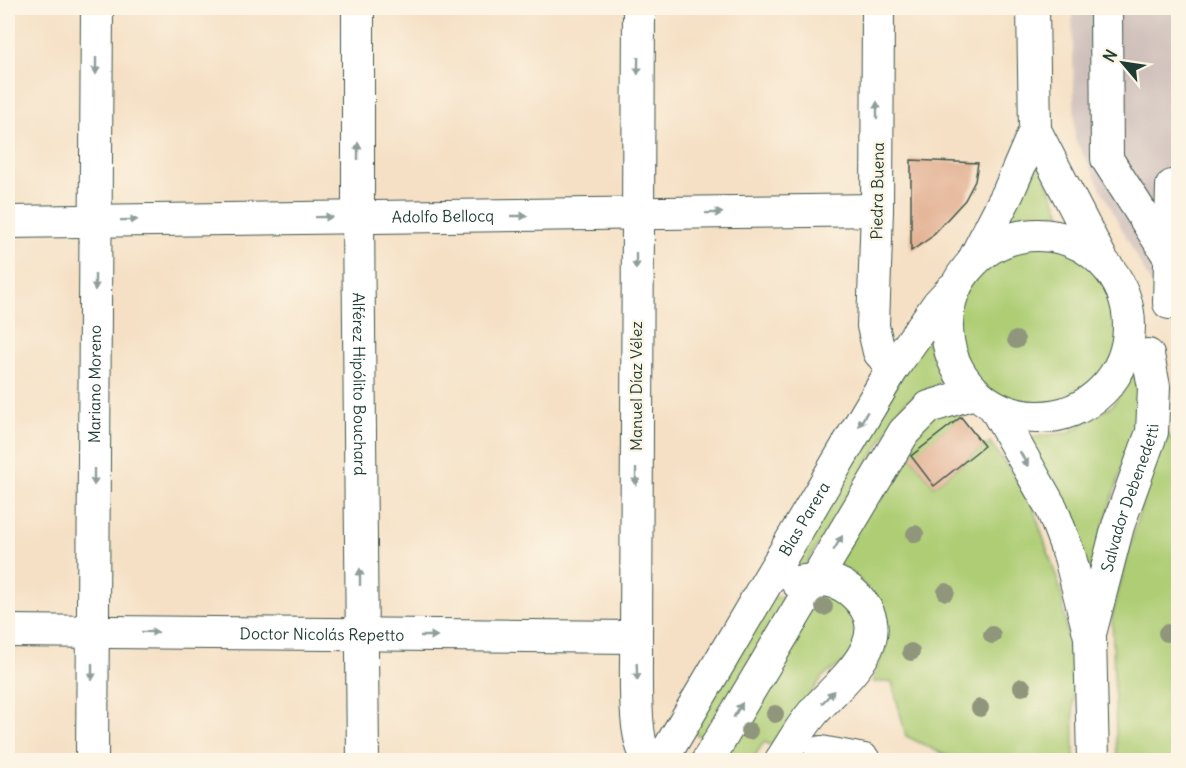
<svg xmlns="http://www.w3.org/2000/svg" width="1186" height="768" font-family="Delius,sans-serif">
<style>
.industrial{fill:#cfc0bb}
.green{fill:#aecd75;stroke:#668554;stroke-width:1.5}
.building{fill:#e3b193}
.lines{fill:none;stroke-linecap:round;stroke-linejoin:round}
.minor-casing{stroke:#3f554a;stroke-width:34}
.minor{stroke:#fff;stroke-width:32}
.tree{fill:#8f967c}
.oneway{fill:#8f9e9a}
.labels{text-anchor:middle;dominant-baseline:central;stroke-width:5;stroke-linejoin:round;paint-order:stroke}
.street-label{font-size:16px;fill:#1f3d34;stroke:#fcf5e5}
</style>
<rect width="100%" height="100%" fill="#fcf5e5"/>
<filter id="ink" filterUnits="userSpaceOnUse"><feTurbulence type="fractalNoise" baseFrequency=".0167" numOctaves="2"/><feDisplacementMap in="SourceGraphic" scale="12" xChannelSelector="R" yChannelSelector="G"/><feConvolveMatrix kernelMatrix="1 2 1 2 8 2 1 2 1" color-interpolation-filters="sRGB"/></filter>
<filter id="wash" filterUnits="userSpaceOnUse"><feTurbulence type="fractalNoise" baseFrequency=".008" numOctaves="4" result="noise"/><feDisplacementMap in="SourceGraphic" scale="24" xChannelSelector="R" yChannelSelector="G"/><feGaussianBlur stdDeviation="1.35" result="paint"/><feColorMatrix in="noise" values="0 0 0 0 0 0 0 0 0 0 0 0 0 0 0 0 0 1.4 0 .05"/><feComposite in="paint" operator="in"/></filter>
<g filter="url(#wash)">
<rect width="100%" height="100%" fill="#f5e0c5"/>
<path class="industrial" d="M1072 8H1178V336L1075 139Z"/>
<path class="green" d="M1040 164 1061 214 1004 219Z
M947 326a91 91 0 1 1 182 0a91 91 0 1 1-182 0Z
M925 336 942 382 906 401 802 571 783 574Z
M1138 368V419L1085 583 1025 437 1068 433 1112 406Z
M942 410 966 413 911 457 934 486 990 442 1030 498 1061 591 1073 677 1074 760H955L906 736 892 682H873C872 669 883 660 885 647 893 608 866 583 837 563L922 418Z
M1162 426 1178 448V760H1117L1112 616Z
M817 591 849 605 857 621 858 644 848 660 823 676 774 746 764 742 752 760H717Z
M791 594 704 738 689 731 768 599Z"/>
<g id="blocks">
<path class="building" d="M911 160 978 163 975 181 965 200 930 238 911 251Z
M961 417 984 446 934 486 911 456Z"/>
</g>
</g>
<g filter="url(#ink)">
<use href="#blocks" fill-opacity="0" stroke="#3f554a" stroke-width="1.5"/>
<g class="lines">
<g class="minor-casing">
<g id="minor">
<path id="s1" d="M358 8V216L363 760"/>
<path d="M639 8 636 637C637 663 631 745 650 760"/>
<path d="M878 8 877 210 873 326 879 352 893 368"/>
<path d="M1106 8 1107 159 1170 258"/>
<path d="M1035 130 1102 260"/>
<path id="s2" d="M8 222 877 210"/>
<circle cx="1038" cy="326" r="91"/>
<path d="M974 259 1008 193 1035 130 1033 8"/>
<path d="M1169 303 1172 186"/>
<path d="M995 408 1052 509 1070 557 1090 637 1093 760"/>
<path id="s3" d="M1091 630 1118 526 1152 432 1154 387 1148 355"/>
<path id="s4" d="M8 631 636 637"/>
<path d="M821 752 864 760"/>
<path id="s5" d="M92 760 97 8"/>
<path id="s6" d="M662 760 893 368 938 304 952 289"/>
<path d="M708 760 904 432 929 407 974 393"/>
<path d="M781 760C791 745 800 728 812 714 839 682 900 640 856 596 839 578 819 578 797 582"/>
</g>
</g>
<use href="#minor" class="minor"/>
</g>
<g class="tree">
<circle cx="1016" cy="340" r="9"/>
<circle cx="915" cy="534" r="9"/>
<circle cx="946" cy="592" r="9"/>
<circle cx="824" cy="607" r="9"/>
<circle cx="1167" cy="633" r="9"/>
<circle cx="992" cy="635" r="9"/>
<circle cx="911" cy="652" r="9"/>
<circle cx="1022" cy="687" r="9"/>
<circle cx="980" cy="708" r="9"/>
<circle cx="775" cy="714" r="9"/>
<circle cx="749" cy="731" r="9"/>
</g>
<defs><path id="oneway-solid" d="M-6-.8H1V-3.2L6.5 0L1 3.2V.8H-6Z" transform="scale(1.5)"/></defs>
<g class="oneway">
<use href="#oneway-solid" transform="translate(96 66) rotate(90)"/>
<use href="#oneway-solid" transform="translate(638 66) rotate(91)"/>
<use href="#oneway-solid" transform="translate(877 110) rotate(-90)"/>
<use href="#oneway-solid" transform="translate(358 151) rotate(-90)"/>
<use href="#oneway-solid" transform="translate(714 213) rotate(-1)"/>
<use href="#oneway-solid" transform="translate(519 216)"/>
<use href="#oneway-solid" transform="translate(324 217) rotate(-1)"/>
<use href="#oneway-solid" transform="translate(129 220) rotate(-1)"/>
<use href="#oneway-solid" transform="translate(636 261) rotate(90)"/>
<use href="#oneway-solid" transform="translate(95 282) rotate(90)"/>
<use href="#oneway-solid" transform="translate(863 419) rotate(121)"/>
<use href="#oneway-solid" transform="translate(1024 459) rotate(61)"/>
<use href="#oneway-solid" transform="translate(94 477) rotate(90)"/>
<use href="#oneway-solid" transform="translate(636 477) rotate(90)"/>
<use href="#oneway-solid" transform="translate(838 543) rotate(-59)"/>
<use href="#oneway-solid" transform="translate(360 577) rotate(-90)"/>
<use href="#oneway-solid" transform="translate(150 632) rotate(1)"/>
<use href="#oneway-solid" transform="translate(429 636)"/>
<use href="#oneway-solid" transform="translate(92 672) rotate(90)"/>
<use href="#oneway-solid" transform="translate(637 672) rotate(88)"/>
<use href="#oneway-solid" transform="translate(828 697) rotate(-46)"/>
<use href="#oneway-solid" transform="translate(738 710) rotate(-59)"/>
</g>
</g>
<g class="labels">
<g class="street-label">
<text transform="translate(877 191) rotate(-89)">Piedra Buena</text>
<text stroke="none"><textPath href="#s2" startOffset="435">Adolfo Bellocq</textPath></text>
<text stroke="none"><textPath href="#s5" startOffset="376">Mariano Moreno</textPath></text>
<text stroke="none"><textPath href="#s1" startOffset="376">Alférez Hipólito Bouchard</textPath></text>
<text transform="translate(636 386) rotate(-90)">Manuel Díaz Vélez</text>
<text stroke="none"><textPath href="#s3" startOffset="138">Salvador Debenedetti</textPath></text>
<text stroke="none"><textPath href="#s6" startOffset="280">Blas Parera</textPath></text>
<text stroke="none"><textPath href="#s4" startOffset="314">Doctor Nicolás Repetto</textPath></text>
</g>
</g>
<rect width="1186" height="768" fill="none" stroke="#fcf5e5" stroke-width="30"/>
<g transform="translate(1123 63) rotate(299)" stroke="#fcf5e5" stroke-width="4.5" paint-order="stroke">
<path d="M0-4.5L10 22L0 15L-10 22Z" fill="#1f3d34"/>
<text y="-9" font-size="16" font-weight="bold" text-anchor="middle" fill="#1f3d34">N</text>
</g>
</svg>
